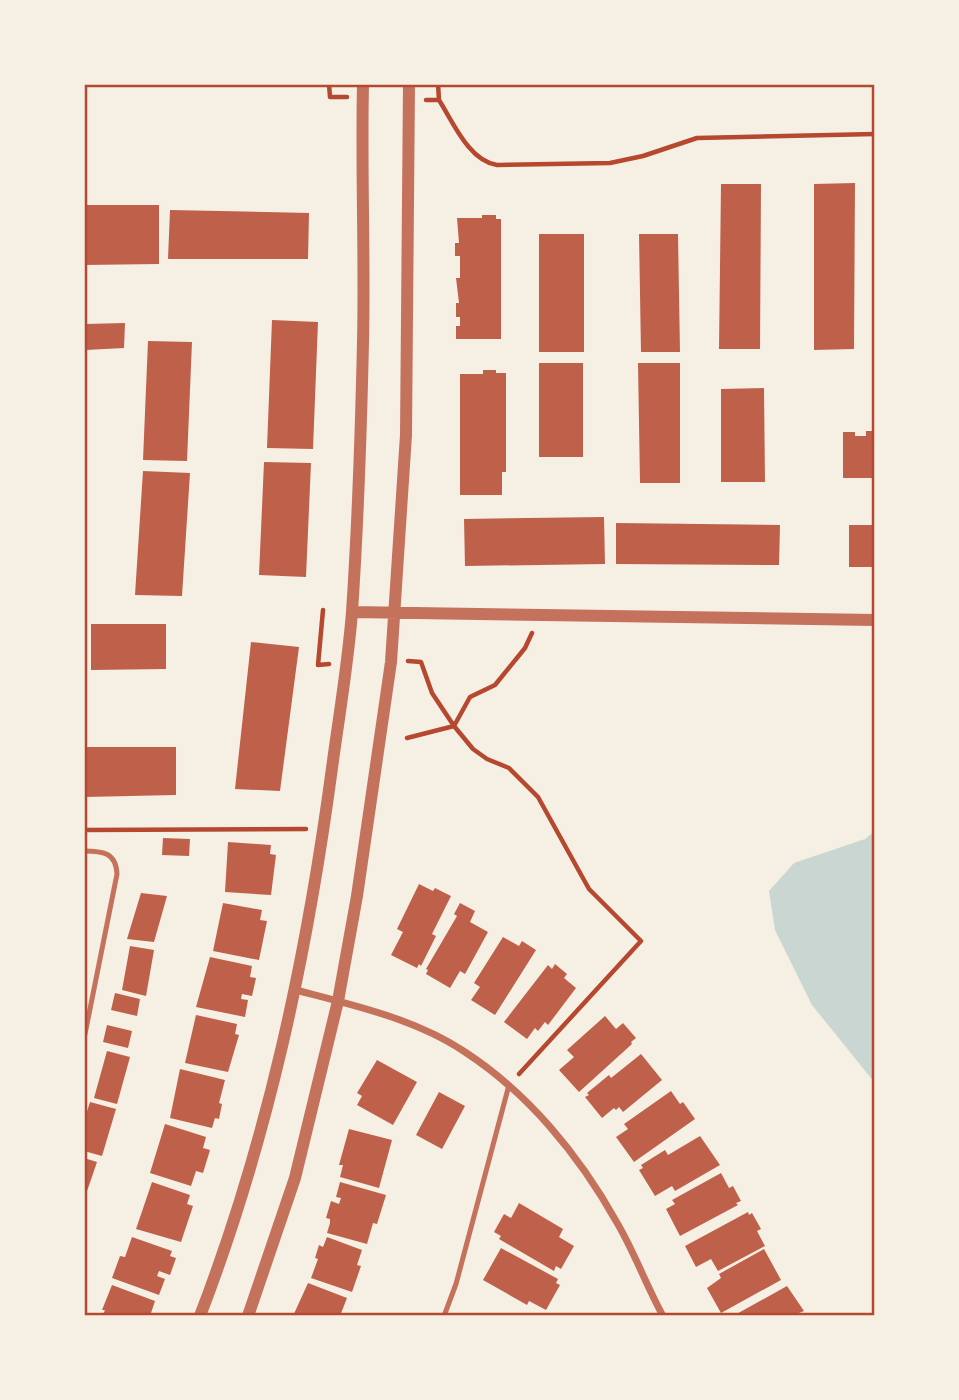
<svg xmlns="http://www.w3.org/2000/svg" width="959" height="1400" font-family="Jost,sans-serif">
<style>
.water{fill:#c9d6d2}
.building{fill:#bf614a}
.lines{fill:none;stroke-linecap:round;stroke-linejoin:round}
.path{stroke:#b5482f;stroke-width:4.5}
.service{stroke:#c5725c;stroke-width:5}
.minor{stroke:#c5725c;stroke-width:7}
.tertiary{stroke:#c5725c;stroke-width:12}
.neatline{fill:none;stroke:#b5482f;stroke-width:2.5}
</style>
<rect width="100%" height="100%" fill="#f6efe4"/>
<path class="water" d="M875 831V1083L812 1005 775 930 769 891 794 863 865 839Z"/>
<path class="building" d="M855 183 854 349 814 350V184Z
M721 184H761L760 349H719Z
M84 205H159V264L84 265Z
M170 210 309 213 308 259H168Z
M482 215H496V219H501V339H456V326H460V317H456V303H459L456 278H460V256H455V243H459L457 218H482Z
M539 234H584V352H539Z
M639 234H678L680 352H641Z
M272 320 318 322 313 449 267 448Z
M125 323 124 348 86 350 85 324Z
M148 341 192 342 187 461 143 460Z
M539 363H583V457H539Z
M638 363H680V483H640Z
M483 370H496V373H506V472H502V495H460V374H483Z
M764 388 765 482H721V389Z
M866 431H875V478H843V432H855V436H866Z
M264 462 311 463 306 577 259 575Z
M143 471 190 473 182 596 135 595Z
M604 517 605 564 465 566 464 519Z
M616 523 780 525 779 565 616 564Z
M849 525H875V567H849Z
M91 624H166V669L91 670Z
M251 642 299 647 280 791 235 789Z
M84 747H176V795L84 797Z
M163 838 190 839 189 856 162 855Z
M228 842 271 845 270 854 276 855 271 895 225 892Z
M419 884 433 891 435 888 451 896 432 934 436 936 421 966 419 964 417 968 391 955 403 932 397 929Z
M141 893 167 896 154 942 127 939Z
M223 903 262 910 260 920 267 921 259 960 213 951Z
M460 903 475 911 470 922 488 932 465 974 460 971 450 988 426 974 428 970 426 969 457 916 454 914Z
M503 937 519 946 522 941 536 950 495 1015 471 1000 480 987 474 983Z
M130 946 154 950 146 996 122 990Z
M210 957 252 966 250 977 256 978 252 996 242 994 241 999 248 1000 245 1017 196 1007Z
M555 964 567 974 564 978 576 988 548 1025 545 1022 538 1031 535 1028 527 1039 504 1022 548 965 552 969Z
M115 993 140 999 137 1016 111 1010Z
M196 1015 237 1024 235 1034 239 1035 228 1072 185 1063Z
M605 1016 616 1029 623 1023 636 1038 631 1042 632 1044 579 1092 559 1070 574 1057 567 1050Z
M107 1025 132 1031 128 1048 103 1042Z
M107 1051 130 1057 117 1104 94 1098Z
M641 1054 662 1080 623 1112 619 1107 616 1110 614 1108 602 1118 585 1097 589 1095 587 1093 609 1075 611 1078Z
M377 1060 417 1082 393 1125 357 1105 362 1096 357 1093Z
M180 1069 225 1080 219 1103 222 1104 219 1119 215 1118 212 1128 170 1118Z
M671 1091 680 1104 683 1102 695 1119 634 1162 616 1137 628 1129 624 1124Z
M439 1092 465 1106 442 1149 416 1135Z
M90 1102 116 1109 102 1156 84 1151V1121Z
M165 1124 206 1137 203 1148 210 1150 203 1173 196 1171 191 1186 150 1173Z
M349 1129 392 1140 379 1188 340 1177 343 1165H339Z
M700 1136 720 1165 675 1191 672 1186 655 1196 639 1170 643 1168 641 1165 665 1150 668 1155Z
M84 1158 97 1162 84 1200Z
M721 1173 729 1188 733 1186 741 1201 736 1203 738 1205 680 1236 666 1209 675 1204 672 1200Z
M152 1182 190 1195 187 1204 193 1206 181 1242 136 1229Z
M340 1182 386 1195 377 1224 373 1223 367 1244 327 1233 330 1223V1219L326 1218 331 1201 339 1204 341 1198 336 1197Z
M519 1203 563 1229 559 1237 574 1246 561 1269 556 1266 554 1271 499 1239 501 1236 494 1232 504 1214 511 1218Z
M748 1212 749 1215 752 1213 761 1229 757 1231 765 1246 718 1271 711 1259 696 1267 685 1246Z
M132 1237 172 1251 170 1256 176 1258 170 1275 159 1271 157 1276 165 1279 159 1295 112 1278 120 1256 125 1257Z
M327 1237 362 1250 357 1265 361 1266 352 1292 311 1278 318 1259 315 1258 319 1245 323 1247Z
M501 1248 558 1279 556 1283 560 1285 546 1310 529 1301 527 1305 483 1280Z
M764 1249 781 1280 721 1313 707 1288 721 1278 719 1274Z
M308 1283 347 1298 340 1316H293Z
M112 1285 155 1301 150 1316H102L105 1310H102Z
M787 1286 804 1311 799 1313 801 1316H733Z"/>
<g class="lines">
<path class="path" d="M329 84 330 97H347
M426 100H439L438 84
M439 100C453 122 469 161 497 165L610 163 643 156 697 138 875 134
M323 610 318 665 329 664
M408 661 421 662 432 693 454 726 473 749 487 759 509 768 538 797 589 889 641 941 519 1074
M407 738 454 726 470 697 495 685 525 648 532 633
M84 830 306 829"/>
<path class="service" d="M84 851C102 851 116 852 117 874L84 1039
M444 1316 456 1284 509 1085"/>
<path class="minor" d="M296 990C353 1005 416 1019 465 1052 528 1093 579 1155 616 1221 634 1251 646 1285 663 1316"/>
<path class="tertiary" d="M352 612 875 620
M200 1316C268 1139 307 955 332 768 339 716 348 664 352 612 358 522 361 432 363 342 365 256 361 170 363 84
M248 1316 295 1178 338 1001 357 896 391 662 406 435 409 84"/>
</g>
<rect width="959" height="1400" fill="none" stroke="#f6efe4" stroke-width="172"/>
<rect x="86" y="86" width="787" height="1228" class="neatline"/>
</svg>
